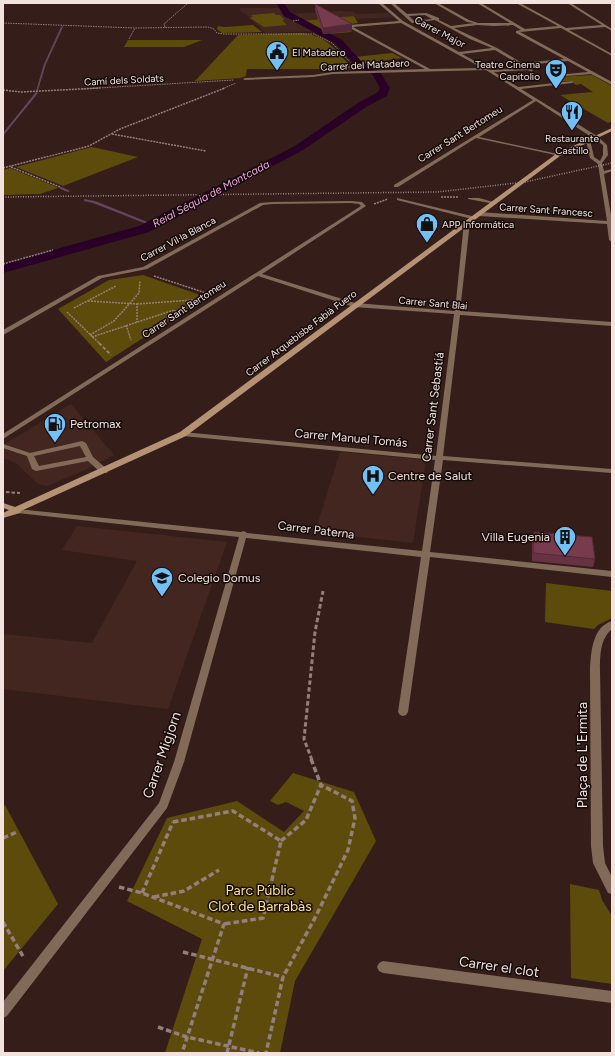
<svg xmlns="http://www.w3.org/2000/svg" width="615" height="1056" font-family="Figtree,sans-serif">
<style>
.built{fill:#442621}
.green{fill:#5d4b0c}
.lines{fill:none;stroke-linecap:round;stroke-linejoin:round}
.stream{fill:#66445e;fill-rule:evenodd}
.canal{fill:#290026;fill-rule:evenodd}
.path-far4{stroke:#937f7b;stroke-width:1;stroke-dasharray:1.5 1;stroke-linecap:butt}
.path-far3{stroke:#937f7b;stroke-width:1.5;stroke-dasharray:2 1;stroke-linecap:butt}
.path-far2{stroke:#937f7b;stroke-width:2;stroke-dasharray:3.5 2;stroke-linecap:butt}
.path-far1{stroke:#937f7b;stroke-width:3;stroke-dasharray:4.5 2.5;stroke-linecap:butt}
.path{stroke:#937f7b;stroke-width:3.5;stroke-dasharray:5.5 3;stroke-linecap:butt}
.lane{fill:#816b58;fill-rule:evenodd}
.street{fill:#816b58;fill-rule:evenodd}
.secondary{fill:#b59274;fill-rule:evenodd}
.rail{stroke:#9b8783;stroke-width:1.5;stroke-dasharray:1 1.5;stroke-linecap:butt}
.wall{fill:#673343}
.shaded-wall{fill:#542937}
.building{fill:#783b4e;stroke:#542937}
.labels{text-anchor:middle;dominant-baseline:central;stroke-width:3;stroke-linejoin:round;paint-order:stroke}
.far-street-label{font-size:10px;fill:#f3e3df;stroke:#150b09}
.far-poi-label{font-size:10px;fill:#f3e3df;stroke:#150b09;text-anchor:start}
.far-water-label{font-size:11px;font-style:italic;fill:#f0a7e7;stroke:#150b09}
.street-label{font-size:12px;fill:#f3e3df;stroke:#150b09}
.poi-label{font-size:12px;fill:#f3e3df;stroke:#150b09;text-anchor:start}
.near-street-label{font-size:14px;fill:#f3e3df;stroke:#150b09}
.near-park-label{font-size:14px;fill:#fae299;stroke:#150b09}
</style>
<rect width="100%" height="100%" fill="#351e1a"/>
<path class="built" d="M239 8H281L283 15 312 31 266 33 244 13H242Z
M340 11 354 12 356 14 388 13 393 17 357 19 355 16 301 21 292 14Z
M71 404 114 455 87 469 47 486 38 484 16 463 3 458V445Z
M340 452 426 460 413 543 315 532Z
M77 526 227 542 168 709 3 689V634L92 643 137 561 62 550Z"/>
<path class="green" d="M274 13 276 15H280L285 20H282L287 25 264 27 250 18 253 17 251 15Z
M354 16 358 23 341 25 352 32 327 34 301 21Z
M253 25 262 32 222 33 217 29 218 26 225 27Z
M301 33C332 36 333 52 354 68L329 69H247L246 76 241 78 195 81 238 35Z
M128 40H202L184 47H124Z
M392 53 402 58 360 64 355 57Z
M592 75 612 86V121L608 123 560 95 593 92 581 84 576 85 570 81 559 82 557 77Z
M92 147 138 157 63 186 16 167Z
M10 168 57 187 58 188 40 194 3 195V170Z
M143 275 206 297 106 362 58 309 109 280Z
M546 583 612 591V618L598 625 594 629 545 622Z
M293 773 354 792 376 841 295 981 280 1053H165L202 939 127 901 167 818 237 801 284 832 304 811 286 802 278 805 270 801Z
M5 805 58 904 3 971V806Z
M570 884 599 890 602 900 612 916V984L571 978Z"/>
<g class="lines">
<path class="stream" d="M62 26 63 27 46 64 38 90 36 91 44 64 61 27Z
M36 92 38 93 3 136V133Z
M60 187H62L70 191 68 192 60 189Z
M84 199 95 201 155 225 152 226 93 203 84 201Z"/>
<path class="canal" d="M276 3H284L290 12 342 40 362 62 380 72 390 88 387 96 366 107 303 150 149 232 3 273V264L139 226 295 146 358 103 378 92 380 88 372 74 356 66 336 44 284 16Z"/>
<path class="path-far4" d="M293 21 299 20
M3 23 135 28 208 27 214 29 217 33 224 34H314L332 43 349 61
M165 27 164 24 188 3
M129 39 135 28
M82 89 234 80
M222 89 236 83"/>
<path class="path-far3" d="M3 90 21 92 100 88
M112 134 206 151
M11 167 60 187
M3 168 89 146 120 129 225 88
M441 197H458
M374 204 388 199
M3 264 53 250
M154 276 206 293
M88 301 137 304V322
M137 304 193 300
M74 308 116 286
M67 312 100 344
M126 325 131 340
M90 335 114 321 139 293 140 281
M92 337 174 310 176 312"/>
<path class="path-far2" d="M99 343 111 355
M6 492 20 493"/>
<path class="path-far1" d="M312 760 304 739 315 632 323 591"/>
<path class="path" d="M311 759 321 785
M173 822 233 811 281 841 263 918 224 924
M3 838 17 832
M281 841 306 820 321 785 352 801 355 818 348 850 316 916 283 977
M119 887 142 893 224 924 182 1053
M142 893 173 822
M154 897 184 891 219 870
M3 922 24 958
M183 952 283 977 266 1053
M158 1027 187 1037 259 1053
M227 1053 248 967"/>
<path class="lane" d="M468 198H479L497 203 495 204 468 199Z
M82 441 86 443 93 457 107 469 108 471 107 473H101L88 461 36 471 32 469 27 456 3 448V444L30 453ZM80 446 86 457 39 466 34 456Z"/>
<path class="street" d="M378 3H382L403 21 459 52 492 48 470 39 435 20 412 23 390 3H394L407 14 426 13 439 18V20L451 26 474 23 467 22 434 3H438L469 20 478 23H510L477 3H481L525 29 558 26 516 3H520L566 28 602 25 567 3H571L612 29V31L605 27 569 30 612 54V56L561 28 520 32 612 82V85L591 74 555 77 556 75 588 72 568 61 525 65 533 70 532 72 528 70 494 72 518 87 573 81 572 83 521 89 597 136 607 145 608 155 602 163 604 171 612 169V171L604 174 612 221V242L609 240 607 224 479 216 476 214 479 212 607 221 598 164 590 158 586 140 588 139 590 140 594 157 600 161 603 155V145L593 138 536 101 479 137 558 154H560V156L476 138 398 187H394V185L533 100 486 70 333 74 313 77 245 80 243 79 245 78 313 75 333 72 425 69 348 27 349 25 399 21ZM425 15 432 19 414 21 409 16ZM401 23 482 68 430 69 353 27ZM477 25 494 26 513 25 521 30 516 31V33L564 59 522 63 497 48 454 28ZM495 50 525 68 491 70 462 54Z
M538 3H565L563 4Z
M609 3H612V5Z
M397 198 476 217 477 218 472 219 397 200Z
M351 201 362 202 366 206 262 274 355 303 455 311 464 222 467 220 470 222 460 311 612 322V326L460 315 443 456 612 469V473L443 460 430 552 612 571V577L430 557 408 712 406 715 403 716 400 715 398 712 421 557 246 538 184 762 167 808 7 1016 3 1018V1002L159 803 174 762 239 537 17 513 13 511 17 509 241 532 244 531 247 533 422 551 435 460 183 436 179 434 183 432 436 456 454 314 354 307 258 276 3 439V434L361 206 359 204 351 203 272 204 263 205 147 269 102 278 5 334 3 335V330L98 276 143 267 260 203 272 202Z
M612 621V629C600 639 600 656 600 670L603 846 605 863 612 877V894L608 893 593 863 591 846 590 670C591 653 592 627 612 621Z
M383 961 612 991V1003L383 973 379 971 377 967 379 963Z"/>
<path class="secondary" d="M612 128V131L560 156 186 436 21 511 20 513 3 518V513L9 510 3 508V503L15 507 180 432 556 154Z"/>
<path class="rail" d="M3 197 437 192 525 182 612 163"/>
</g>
<path class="wall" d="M315 4 352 24V31L323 34 315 10Z
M534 532 595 559 593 567 532 561V540Z"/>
<path class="shaded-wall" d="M352 24V31L323 34V28Z"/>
<path class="building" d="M315 4 352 24 323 28Z
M534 532 592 537 595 559 533 553Z"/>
<defs>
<g id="civic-pin" transform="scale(1.15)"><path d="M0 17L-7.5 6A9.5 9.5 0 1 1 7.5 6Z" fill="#73c0f6" stroke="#150b09"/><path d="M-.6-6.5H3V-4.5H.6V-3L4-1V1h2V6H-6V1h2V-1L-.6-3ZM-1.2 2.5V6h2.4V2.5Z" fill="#111"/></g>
<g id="theatre-pin" transform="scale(1.15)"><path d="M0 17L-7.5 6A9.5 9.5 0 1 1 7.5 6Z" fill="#73c0f6" stroke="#150b09"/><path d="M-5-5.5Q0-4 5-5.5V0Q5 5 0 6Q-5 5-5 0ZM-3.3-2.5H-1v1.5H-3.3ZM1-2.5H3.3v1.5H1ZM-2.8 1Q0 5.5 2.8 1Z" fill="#111"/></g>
<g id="restaurant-pin" transform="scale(1.15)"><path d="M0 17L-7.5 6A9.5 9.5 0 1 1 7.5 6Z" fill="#73c0f6" stroke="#150b09"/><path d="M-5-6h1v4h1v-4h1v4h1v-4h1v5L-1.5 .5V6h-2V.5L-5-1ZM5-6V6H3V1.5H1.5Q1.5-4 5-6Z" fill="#111"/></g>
<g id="shop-pin" transform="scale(1.15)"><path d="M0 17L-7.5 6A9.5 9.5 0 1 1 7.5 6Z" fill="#73c0f6" stroke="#150b09"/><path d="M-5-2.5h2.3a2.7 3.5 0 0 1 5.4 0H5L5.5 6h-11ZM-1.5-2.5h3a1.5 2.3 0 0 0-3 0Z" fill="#111"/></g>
<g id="fuel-pin" transform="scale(1.15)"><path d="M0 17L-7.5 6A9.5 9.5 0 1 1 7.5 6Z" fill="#73c0f6" stroke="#150b09"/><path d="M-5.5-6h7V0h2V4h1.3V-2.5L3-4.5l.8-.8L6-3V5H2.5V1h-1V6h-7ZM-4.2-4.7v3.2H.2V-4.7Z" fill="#111"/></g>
<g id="hospital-pin" transform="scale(1.15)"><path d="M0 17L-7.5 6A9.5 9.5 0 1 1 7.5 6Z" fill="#73c0f6" stroke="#150b09"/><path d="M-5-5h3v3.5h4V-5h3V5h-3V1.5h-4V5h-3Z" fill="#111"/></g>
<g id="building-pin" transform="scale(1.15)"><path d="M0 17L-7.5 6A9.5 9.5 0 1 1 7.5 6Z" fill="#73c0f6" stroke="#150b09"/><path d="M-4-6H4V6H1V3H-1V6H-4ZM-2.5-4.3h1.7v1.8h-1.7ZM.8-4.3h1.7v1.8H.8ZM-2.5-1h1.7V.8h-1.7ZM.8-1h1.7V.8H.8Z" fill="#111"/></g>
<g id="school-pin" transform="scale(1.15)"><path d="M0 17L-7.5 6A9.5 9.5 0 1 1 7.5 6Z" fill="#73c0f6" stroke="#150b09"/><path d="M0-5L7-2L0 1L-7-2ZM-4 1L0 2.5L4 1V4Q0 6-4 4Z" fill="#111"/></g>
</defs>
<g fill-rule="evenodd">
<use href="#civic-pin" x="277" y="52"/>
<use href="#theatre-pin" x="556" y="70"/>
<use href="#restaurant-pin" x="572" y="112"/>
<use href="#shop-pin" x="427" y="224"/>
<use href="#fuel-pin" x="55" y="424"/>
<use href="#hospital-pin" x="373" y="476"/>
<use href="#building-pin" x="565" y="537"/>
<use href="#school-pin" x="162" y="578"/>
</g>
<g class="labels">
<g class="far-street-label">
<text transform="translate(440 32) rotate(28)">Carrer Major</text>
<text transform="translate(365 65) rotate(-3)">Carrer del Matadero</text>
<text transform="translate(124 80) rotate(-3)">Camí dels Soldats</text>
<text transform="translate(460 134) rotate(-32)">Carrer Sant Bertomeu</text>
<text transform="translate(546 210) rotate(4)">Carrer Sant Francesc</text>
<text transform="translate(178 239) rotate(-28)">Carrer Vil·la Blanca</text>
<text transform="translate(433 303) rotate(5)">Carrer Sant Blai</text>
<text transform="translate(184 309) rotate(-33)">Carrer Sant Bertomeu</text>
<text transform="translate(301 333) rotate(-37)">Carrer Arquebisbe Fabià Fuero</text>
</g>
<g class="far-poi-label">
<text x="292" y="52">El Matadero</text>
<text x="540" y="64" text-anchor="end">Teatre Cinema<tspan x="540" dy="12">Capitolio</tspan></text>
<text x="572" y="138" text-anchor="middle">Restaurante<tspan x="572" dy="12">Castillo</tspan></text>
<text x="442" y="224">APP Informática</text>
</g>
<g class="far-water-label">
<text transform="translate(211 194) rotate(-28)">Reial Séquia de Montcada</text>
</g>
<g class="street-label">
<text transform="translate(433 407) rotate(-83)">Carrer Sant Sebastiá</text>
<text transform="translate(351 438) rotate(5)">Carrer Manuel Tomás</text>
<text transform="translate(316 530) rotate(7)">Carrer Paterna</text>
</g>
<g class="poi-label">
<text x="70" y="424">Petromax</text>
<text x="388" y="476">Centre de Salut</text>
<text x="550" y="537" text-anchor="end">Villa Eugenia</text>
<text x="178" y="578">Colegio Domus</text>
</g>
<g class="near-street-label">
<text transform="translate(162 755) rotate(-71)">Carrer Migjorn</text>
<text transform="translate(582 755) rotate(-90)">Plaça de L'Ermita</text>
<text transform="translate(499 967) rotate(8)">Carrer el clot</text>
</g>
<g class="near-park-label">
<text x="260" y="890">Parc Públic<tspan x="260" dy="16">Clot de Barrabàs</tspan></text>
</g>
</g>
<rect width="615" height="1056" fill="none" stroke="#f3e3df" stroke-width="8"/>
</svg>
